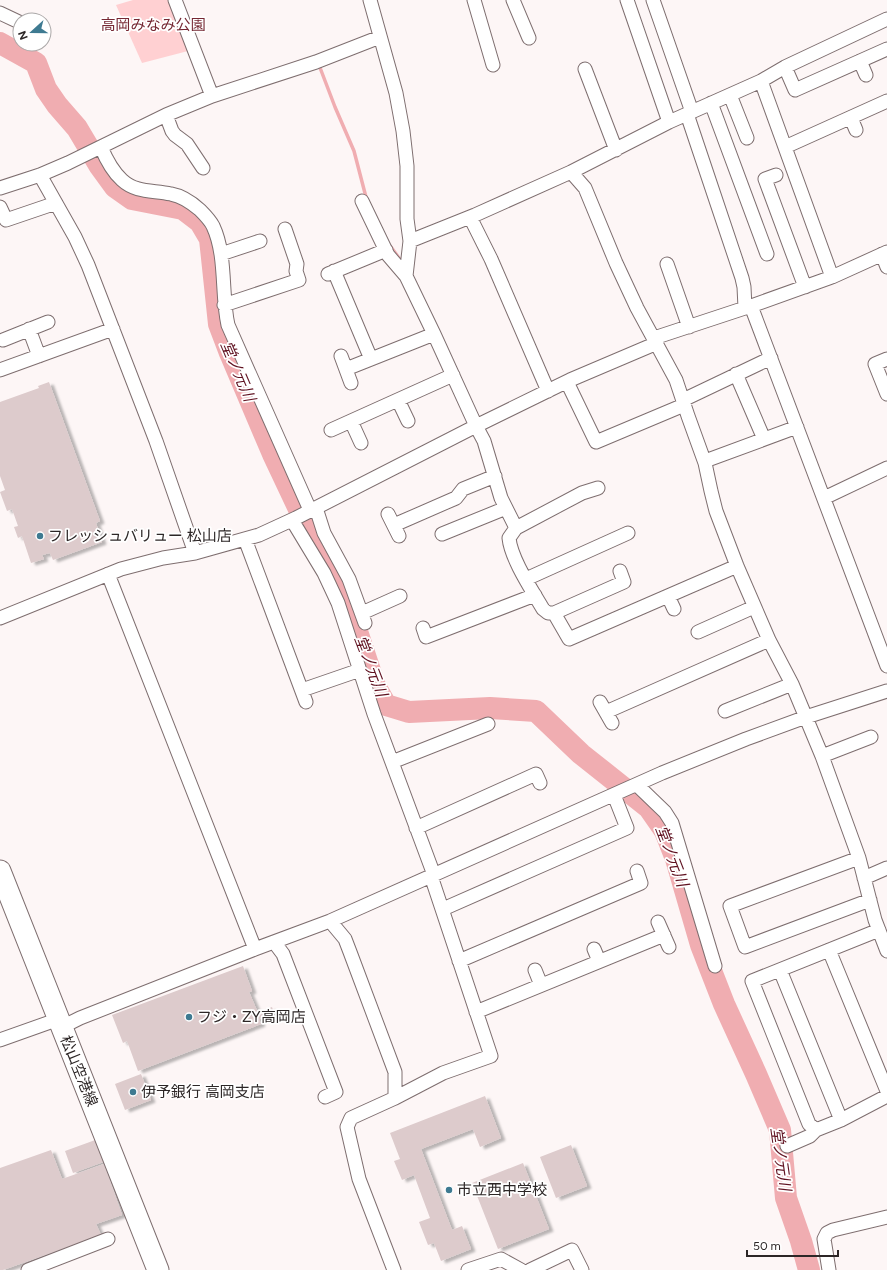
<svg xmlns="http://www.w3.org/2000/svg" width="887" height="1270" font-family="Figtree,'Noto Sans JP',sans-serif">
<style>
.green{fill:#ffd0d2}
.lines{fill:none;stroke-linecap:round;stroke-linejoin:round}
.stream{stroke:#f0adb1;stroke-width:3.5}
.river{stroke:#f0adb1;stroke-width:22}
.building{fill:#ddcbcc;filter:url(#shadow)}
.minor-casing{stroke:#7e6e6f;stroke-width:15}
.primary-casing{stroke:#7e6e6f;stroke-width:23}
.minor{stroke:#fff;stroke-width:13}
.primary{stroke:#fff;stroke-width:21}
.poi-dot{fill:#3e7a91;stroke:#fff;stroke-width:1.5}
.labels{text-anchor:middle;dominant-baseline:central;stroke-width:3.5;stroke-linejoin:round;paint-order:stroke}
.park-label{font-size:15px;fill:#762833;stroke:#fff}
.poi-label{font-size:15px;fill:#2c2626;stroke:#fff;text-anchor:start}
.street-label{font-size:15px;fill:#2c2626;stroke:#fff}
.water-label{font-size:16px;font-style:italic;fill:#601221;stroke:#fff}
</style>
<defs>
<filter id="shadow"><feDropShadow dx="4.5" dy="2.5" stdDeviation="1" flood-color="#0004"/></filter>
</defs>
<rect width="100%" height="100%" fill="#fdf6f6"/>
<path class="green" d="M133 0H171L188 51 142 63 116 5Z"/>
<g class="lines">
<path class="stream" d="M319 65 335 107 354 151 367 201
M391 247 399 258"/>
<path class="river" d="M0 43 36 63 46 89 57 105 77 128 99 165 115 187 132 199 183 209 200 222 210 239 219 324 230 353 273 454 306 524 346 598 375 686 386 705 409 712 490 708 536 711 581 754 649 808 665 831 676 859 701 945 724 1004 756 1074 780 1130 786 1198 801 1241 809 1270"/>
</g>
<path class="building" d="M49 382 100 521 96 523 102 542 53 560 50 553 42 555 44 559 31 563 22 536 18 538 14 527 18 526 12 509 7 511 0 492 5 490 0 476V402L39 388 38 386Z
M243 966 252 991 249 992 258 1013 272 1007 274 1013 259 1019 261 1024 138 1071 127 1041 123 1043 112 1015Z
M141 1074 151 1100 125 1110 115 1084Z
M485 1096 501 1138 480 1147 473 1129 421 1149 452 1230 462 1226 471 1249 441 1261 434 1243 428 1245 419 1222 430 1218 414 1175 402 1180 394 1161 400 1159 390 1133Z
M98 1139 106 1161 73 1173 65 1151Z
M571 1145 587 1186 556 1198 540 1157Z
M51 1150 62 1179 104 1164 122 1215 96 1224 101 1235 3 1270H0V1168Z
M523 1163 549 1229 498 1249 472 1183Z"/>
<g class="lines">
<g class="minor-casing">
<path id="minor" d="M175 0 212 96
M370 0 396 93 403 131 407 166V219L410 241 406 276 434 334 476 426 484 441 501 498 516 528 509 538C511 559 532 590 543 609L548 613H554L624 582 620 571
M474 0 493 65
M513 0 529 38
M627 0 669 122
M653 0 692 112
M0 13 19 22
M860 61 866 75
M785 67 795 90 887 49
M585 69 616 150
M761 81 832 277
M730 95 747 138
M711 103 767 254
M687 114 742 278 744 287 745 308
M166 115 172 131 175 135 187 144 203 168
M851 118 856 130
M101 147C106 159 112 171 122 180 136 193 153 190 171 194 182 196 191 202 200 210 205 215 210 220 213 226 227 256 221 294 228 325L310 510
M785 147 887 101
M571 172 585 188 616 263 637 308 676 380 688 416 705 463 711 491 716 511 737 566 769 640 792 684 822 756 859 858 875 920 887 951
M40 175 75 237 88 265 156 441 195 553
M776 175 765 179 805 287
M0 188 40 175 68 163 166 115 212 96 316 62 380 37
M362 201 388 255 406 276
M0 207 6 220 56 203
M470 217 491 259 548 391
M410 241 475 215 571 172 669 122 761 81 785 67 887 19
M221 254 260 241
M882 254 887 267
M667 264 689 327
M334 271 371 359
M328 274 386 250
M224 305 299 280 296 271 297 264 285 229
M751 306 887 666
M29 329 39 356
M654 338 751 306 832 277 887 252
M3 340 48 322
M341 356 351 383
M887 359 875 364 887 394
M346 369 434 334
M0 370 113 329
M736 374 764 439
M567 382 596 442 684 405
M398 400 408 421
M683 400 771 358
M351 421 361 443
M331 430 453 375
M705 461 797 427
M824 498 887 468
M316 508 324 533 349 579 365 623
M388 514 399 536
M292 520 324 573 338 603 374 714 434 875
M394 525 456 498 463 489 495 476
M516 528 582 493 598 488
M442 534 506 508
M245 539 306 702
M108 574 255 949
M526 579 628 533
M668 596 674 609
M362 613 400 596
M554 613 569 639 737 566
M0 618 121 569 163 558 195 553 259 535 296 518 476 426 570 380 657 343
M423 628 426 637 535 595
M698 632 754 607
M302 690 360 670
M600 702 612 723
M725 711 792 684
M606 712 769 640
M822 756 871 737
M392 762 488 724
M637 785 665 812 672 823 715 966
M416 828 536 774 540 783
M859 858 730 906 745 947 870 900
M864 878 887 868
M443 909 627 828 614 795
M330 921 345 939 350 952 395 1072V1098L351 1118 347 1127 359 1179 394 1270
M658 922 669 947
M274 942 283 954 336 1092 325 1097
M594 949 599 961
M829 950 887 1091
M459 961 641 883 637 871
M535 970 541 985
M780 970 841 1120
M476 1012 664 935
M62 1027 80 1018 255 949 330 921 662 773 746 739 806 717 887 691
M0 1040 59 1019
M395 1098 443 1073 491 1056 431 876
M816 1130 809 1124 752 981 879 930
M787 1146 810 1136 816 1130 841 1120 887 1096
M28 1270 108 1239
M468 1270 501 1259 521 1270
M530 1270 572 1250 582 1270
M829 1270 824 1239 827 1233 833 1230 887 1217"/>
</g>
<g class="primary-casing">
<path id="primary" d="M0 871 158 1270"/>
</g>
<use href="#minor" class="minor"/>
<use href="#primary" class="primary"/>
</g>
<g class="poi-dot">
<circle cx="40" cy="536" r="4"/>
<circle cx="189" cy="1017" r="4"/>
<circle cx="133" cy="1092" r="4"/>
<circle cx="449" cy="1190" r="4"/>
</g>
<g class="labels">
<g class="park-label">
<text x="153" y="25">高岡みなみ公園</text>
</g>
<g class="poi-label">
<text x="48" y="536">フレッシュバリュー 松山店</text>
<text x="197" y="1017">フジ・ZY高岡店</text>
<text x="141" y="1092">伊予銀行 高岡支店</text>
<text x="457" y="1190">市立西中学校</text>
</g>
<g class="street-label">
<text transform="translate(79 1071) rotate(68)">松山空港線</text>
</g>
<g class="water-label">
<text transform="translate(238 371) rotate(67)">堂ノ元川</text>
<text transform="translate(371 666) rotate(69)">堂ノ元川</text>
<text transform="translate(672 856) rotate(69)">堂ノ元川</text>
<text transform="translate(781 1159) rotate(82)">堂ノ元川</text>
</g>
</g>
<g transform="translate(32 32) rotate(249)"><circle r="19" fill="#ffffff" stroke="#aba8a8"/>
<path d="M0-3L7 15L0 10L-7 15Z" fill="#3e7a91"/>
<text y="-6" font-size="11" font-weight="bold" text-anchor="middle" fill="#2c2626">N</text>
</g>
<path d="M747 1250v6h91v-6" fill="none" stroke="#2c2626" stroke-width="2"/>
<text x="753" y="1250" font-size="12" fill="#2c2626" stroke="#ffffff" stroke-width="3" paint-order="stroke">50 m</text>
</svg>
